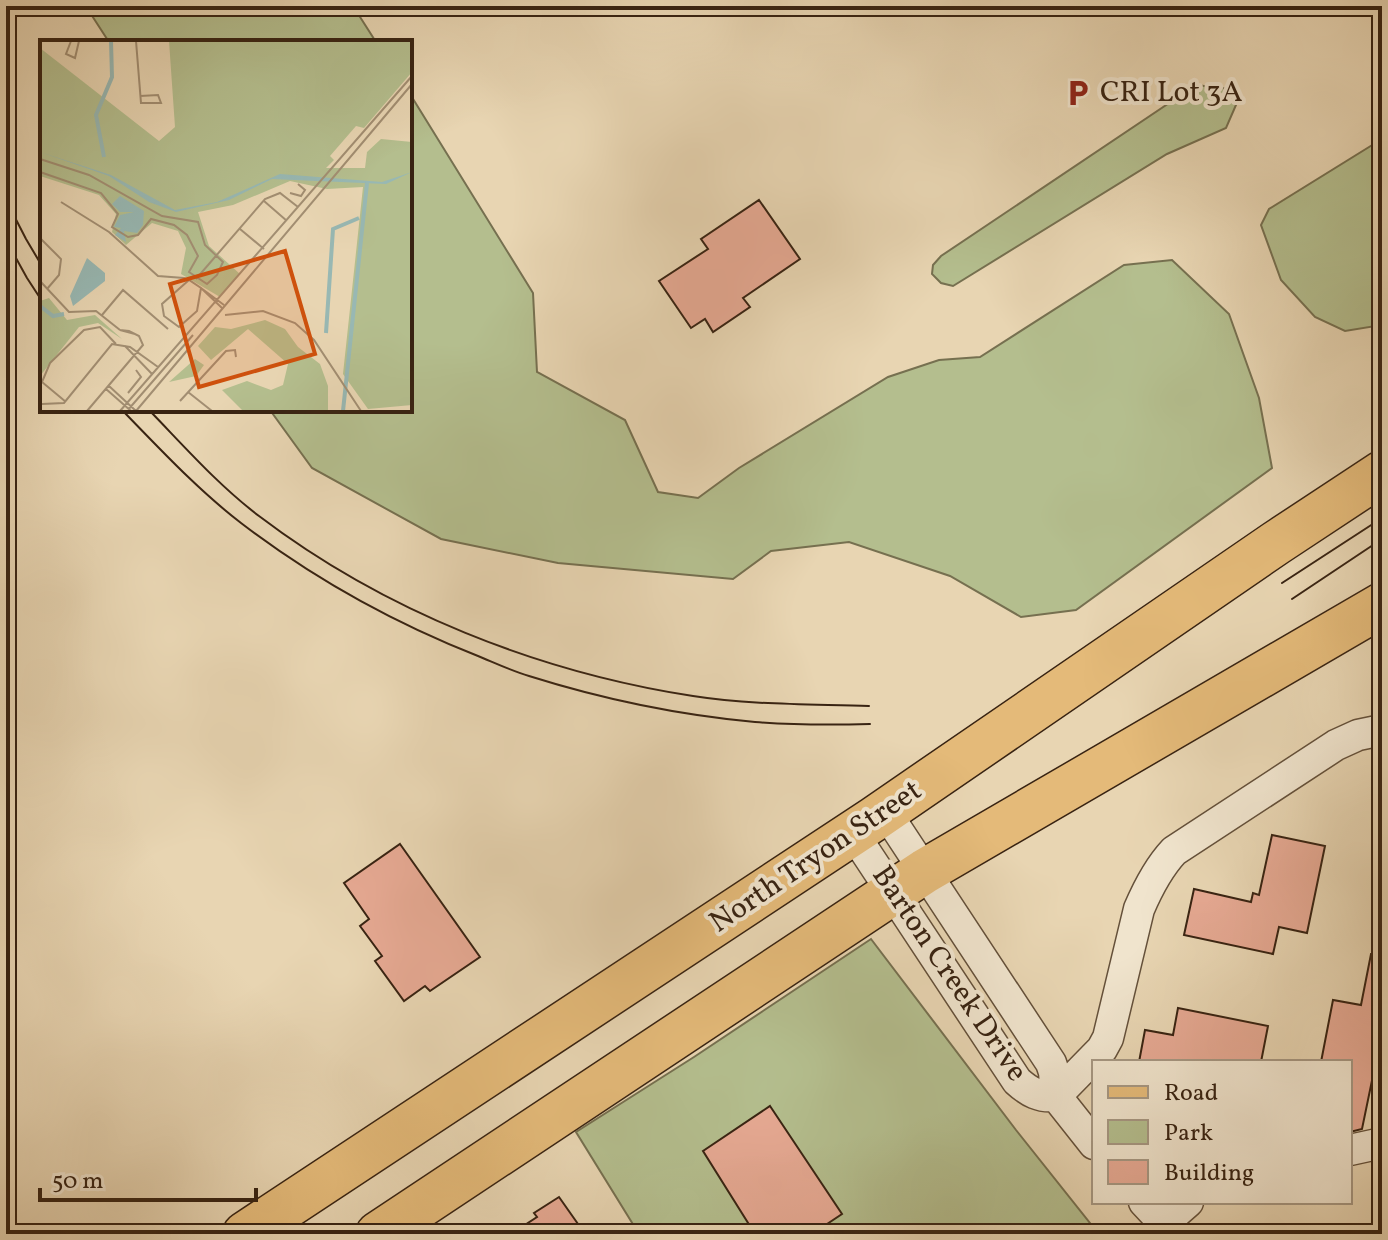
<svg xmlns="http://www.w3.org/2000/svg" width="1388" height="1240" font-family="Vollkorn,serif">
<style>
.green{fill:#b4be8e;stroke:#767050;stroke-width:2}
.building{fill:#e6a993;stroke:#382312;stroke-width:2}
.lines{fill:none;stroke-linecap:round;stroke-linejoin:round}
.street-casing{stroke:#64503a;stroke-width:33}
.primary-casing{stroke:#382312;stroke-width:47}
.street{stroke:#f0e4cd;stroke-width:30}
.primary{stroke:#e4ba79;stroke-width:44}
.tram{stroke:#382312;stroke-width:2}
.labels{text-anchor:middle;dominant-baseline:central;stroke-width:8;stroke-linejoin:round;paint-order:stroke}
.poi-label{font-size:30px;fill:#382312;stroke:#f0e4cd;text-anchor:start}
.street-label{font-size:30px;fill:#382312;stroke:#f0e4cd}
.inset-river{fill:none;stroke:#98b8b3;stroke-width:4}
.inset-road{fill:none;stroke:#a28e72;stroke-width:2}
.view{fill:#ce510d;fill-opacity:0.15;stroke:#ce510d;stroke-width:4}
.inset-edge{fill:none;stroke:#382312;stroke-width:4}
</style>
<rect width="100%" height="100%" fill="#e8d5b2"/>
<filter id="stains"><feTurbulence type="fractalNoise" baseFrequency=".0025" numOctaves="4"/><feColorMatrix values="0 0 0 0 .2 0 0 0 0 .09 0 0 0 0 .02 0 0 0 .5 -.17"/></filter>
<radialGradient id="worn" r=".72"><stop offset=".6" stop-color="#630" stop-opacity="0"/><stop offset="1" stop-color="#630" stop-opacity=".3"/></radialGradient>
<path class="green" d="M83 6H353L376 42H109L87 8Z
M1196 85 1229 89 1236 105 1226 128 1167 154 953 286 941 283 932 274 933 265 941 256Z
M410 94 533 293 537 372 625 420 658 492 698 498 739 468 888 377 939 360 980 357 1124 265 1172 260 1229 314 1259 398 1272 468 1076 610 1021 617 950 576 849 542 771 551 733 579 558 563 441 539 312 468 270 410H410Z
M1382 139V325L1345 331 1315 317 1281 280 1261 225 1269 209Z
M871 939 1016 1130 1094 1228 1101 1234H639L576 1132 694 1057Z"/>
<path class="building" d="M759 200 800 259 743 298 750 307 713 332 705 319 691 328 659 281 708 249 701 239Z
M1272 835 1325 846 1307 933 1279 927 1273 954 1184 935 1194 889 1251 902 1253 893 1259 895Z
M400 844 480 957 430 991 425 986 404 1001 375 961 382 956 360 926 369 919 344 883Z
M1371 954 1382 955V1032L1362 1129 1350 1132V1062H1321L1333 1000 1361 1005Z
M1178 1008 1268 1026 1261 1062H1139L1145 1030 1173 1035Z
M770 1106 842 1214 812 1234H755L703 1151Z
M559 1197 578 1224 565 1234H511L537 1217 534 1213Z"/>
<g class="lines">
<g class="street-casing">
<path id="street" d="M853 833 1017 1081C1029 1092 1040 1098 1056 1096L1054 1072 1051 1063 885 811
M1094 1144 1056 1096 1102 1049 1108 1038 1139 909C1148 888 1158 868 1174 851L1336 745 1358 735 1382 730
M1350 1150 1382 1143
M1144 1202 1174 1234
M1164 1223 1188 1202"/>
</g>
<g class="primary-casing">
<path id="primary" d="M245 1234 874 819 1276 543 1382 473
M378 1234 925 871 1382 605"/>
</g>
<use href="#street" class="street"/>
<use href="#primary" class="primary"/>
<path class="tram" d="M6 200 26 239 42 266
M6 240 27 278 42 301
M122 410C160 449 198 490 241 523 313 578 394 623 478 656 495 663 512 671 529 676 602 699 679 715 755 722 793 725 832 725 870 724
M149 410C184 446 218 485 259 516 384 611 538 672 693 696 750 705 811 704 869 706
M1282 583 1382 518
M1292 599 1382 539"/>
</g>
<defs>
<g id="parking-bare" transform="scale(2.16)"><path d="M-3.5-5.5H1a3.5 3.5 0 0 1 0 7H-1V5.5H-3.5ZM-1-3.4V-.6H.8a1.4 1.4 0 0 0 0-2.8Z" fill="#8f2418" stroke="#f0e4cd" stroke-width="2.5" paint-order="stroke"/></g>
</defs>
<g fill-rule="evenodd">
<use href="#parking-bare" x="1078" y="93"/>
</g>
<g class="labels">
<g class="poi-label">
<text x="1100" y="93">CRI Lot 3A</text>
</g>
<g class="street-label">
<text transform="translate(816 857) rotate(-34)">North Tryon Street</text>
<text transform="translate(949 974) rotate(56)">Barton Creek Drive</text>
</g>
</g>
<g transform="translate(40 40)">
<rect width="372" height="372" fill="#e8d5b2"/>
<path d="M129 1 372 2V32L324 88 316 86 290 116 294 120 286 128H325L327 112 341 99 372 102V365L328 369 303 334 323 147 287 149 250 141 193 165 158 172 169 206 200 234 180 257 141 234 146 208 138 191 112 183 86 205 72 192 76 174 59 155 0 136V8L119 101 135 87ZM9 258 27 280 55 275 82 299 58 283 39 287 0 336V261ZM225 280 245 289 258 307 280 324 288 346V371H203L182 350 207 341 231 350 243 345 248 324 208 289 171 320 158 306 175 287 191 289ZM155 319 164 325 156 336 129 342Z" fill="#b4be8e"/>
<path d="M0 112 71 135 135 170 177 162 240 134 342 142 372 132 346 144 232 139 189 160 136 172 109 162 69 136ZM80 156 104 171 103 185 97 193 84 191 86 202 75 195 81 188 74 187 80 175 94 172H80L72 164ZM47 218 65 233V241L33 266 30 256Z" fill="#98b8b3"/>
<path class="inset-river" d="M64 117 56 75 72 37 71 1M0 266 13 276 24 274M286 293 293 189 319 178M303 371 327 143"/>
<path class="inset-road" d="M31 1 26 14 35 18 39 1M96 1 101 63H121L118 55 100 56M0 119 49 135 122 176 158 182 165 205 183 222 177 235 167 244 149 232 158 216 147 195 134 185 111 179 98 195 88 197 72 187 78 174 61 153 0 132M250 153 261 156 265 150 258 144M224 161 247 181M21 162 69 192 118 236 144 238 149 240 161 248 157 271 139 287 124 276 122 264 149 240M200 189 224 209M0 198 21 219 19 235 7 249M156 239 225 159 240 153 258 167M0 241 29 272 56 271 80 290M182 268 161 248 184 265M62 275 83 250 128 289M185 275 223 271 255 283 274 300 321 371M85 306 112 334M69 346 96 371M66 349 91 371M148 352 172 371M88 353 101 337 96 330M140 361 186 311 195 310 196 317M26 362 2 342 10 323 44 290 60 287 76 304M2 364 24 363 72 304 90 307 118 327M47 371 103 305 99 296 89 291 80 290 95 294M80 371 372 36M87 371 153 295M96 371 372 44"/>
<path class="view" d="M245 211 275 314 159 347 130 244Z"/>
<rect width="372" height="372" class="inset-edge"/>
</g>
<rect width="1388" height="1240" fill="none" stroke="#e8d5b2" stroke-width="32"/>
<rect x="8" y="8" width="1372" height="1224" fill="none" stroke="#382312" stroke-width="4"/>
<rect x="16" y="16" width="1356" height="1208" fill="none" stroke="#382312" stroke-width="2"/>
<rect x="1092" y="1060" width="260" height="144" fill="#f0e4cd" stroke="#a69782" stroke-width="2"/>
<rect x="1108" y="1086" width="40" height="12" fill="#e4ba79" stroke="#a69782" stroke-width="2"/>
<text x="1164" y="1100" font-size="24" fill="#382312">Road</text>
<rect x="1108" y="1120" width="40" height="24" fill="#b4be8e" stroke="#a69782" stroke-width="2"/>
<text x="1164" y="1140" font-size="24" fill="#382312">Park</text>
<rect x="1108" y="1160" width="40" height="24" fill="#e6a993" stroke="#a69782" stroke-width="2"/>
<text x="1164" y="1180" font-size="24" fill="#382312">Building</text>
<path d="M40 1188v12h216v-12" fill="none" stroke="#382312" stroke-width="4"/>
<text x="52" y="1188" font-size="24" fill="#382312" stroke="#f0e4cd" stroke-width="6" paint-order="stroke">50 m</text>
<rect width="100%" height="100%" filter="url(#stains)"/>
<rect width="100%" height="100%" fill="url(#worn)"/>
</svg>
